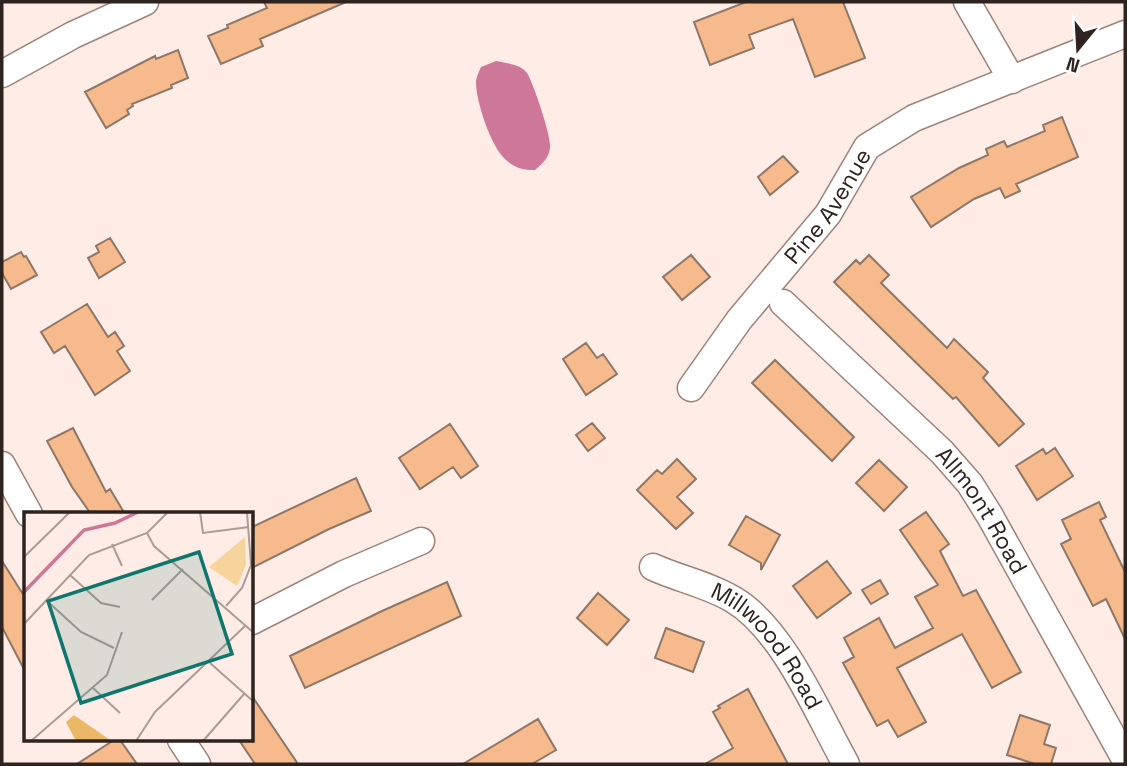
<svg xmlns="http://www.w3.org/2000/svg" width="1127" height="766" font-family="'Space Grotesk',sans-serif">
<style>
.water{fill:#ce7799}
.building{fill:#f7ba8d;stroke:#8e7767;stroke-width:2}
.lines{fill:none;stroke-linecap:round;stroke-linejoin:round}
.minor-casing{stroke:#9f827a;stroke-width:29}
.minor{stroke:#fff;stroke-width:26}
.labels{text-anchor:middle;dominant-baseline:central;stroke-width:6;stroke-linejoin:round;paint-order:stroke}
.street-label{font-size:23px;fill:#2e231f;stroke:#fefefe}
.inset-river{fill:none;stroke:#ce7799;stroke-width:3.5}
.inset-road{fill:none;stroke:#ab9c96;stroke-width:2}
.view{fill:#0f766e;fill-opacity:0.15;stroke:#0f766e;stroke-width:3.5}
.inset-edge{fill:none;stroke:#2e231f;stroke-width:3.5}
</style>
<rect width="100%" height="100%" fill="#ffece6"/>
<path class="water" d="M496 61C506 63 520 64 527 73 533 82 552 138 550 148 549 158 542 164 535 170 523 170 514 168 505 159 491 147 476 101 476 83 476 77 479 72 481 67Z"/>
<path class="building" d="M264 2H346L260 39 263 46 221 64 208 36 228 28 227 25 267 8Z
M746 2H843L865 58 815 77 793 19 749 35 754 48 710 65 694 22Z
M178 50 188 78 171 85 172 88 132 104 133 106 127 110 129 114 106 128 85 92 155 56 156 59Z
M1062 117 1078 157 1016 184 1020 191 1005 198 1000 188 974 199 931 227 911 197 959 168 988 155 986 149 1004 141 1007 147 1045 131 1043 125Z
M783 156 798 172 770 195 758 177Z
M110 238 125 262 99 278 88 258 99 252 96 246Z
M21 252 24 257 26 256 37 275 11 289 2 273V262Z
M691 255 710 277 682 300 663 277Z
M869 255 889 275 881 283 947 348 954 339 988 372 983 378 1024 424 999 446 956 397 953 399 834 282 856 260 860 264Z
M87 304 108 337 115 332 124 346 117 351 130 371 95 395 65 346 54 353 41 332Z
M586 343 597 358 603 354 617 374 586 395 563 359Z
M775 360 854 437 832 461 752 383Z
M592 423 605 438 588 451 576 435Z
M450 424 478 466 461 478 453 467 420 489 399 458Z
M73 428 106 492 110 489 125 514H91L72 487 47 441Z
M1055 448 1073 476 1037 500 1016 466 1043 449 1046 454Z
M677 459 696 479 677 497 693 513 676 529 637 490 657 470 662 474Z
M879 460 907 487 884 511 856 483Z
M356 478 371 511 329 529 252 568V527Z
M1099 502 1106 517 1100 520 1125 572V639L1106 599 1093 606 1061 544 1071 539 1062 520Z
M926 512 949 544 940 551 963 596 976 590 1021 672 992 688 962 634 897 668 926 722 898 737 888 720 877 726 854 683 843 663 854 657 844 638 879 618 895 648 933 628 915 597 938 585 900 530Z
M746 516 780 535 761 570V563L729 545Z
M2 561 26 599V673L2 627Z
M827 561 851 593 817 618 793 586Z
M880 580 888 594 871 604 862 590Z
M447 582 461 616 305 688 290 656 382 611Z
M598 593 629 620 607 645 577 618Z
M666 628 704 642 693 672 655 658Z
M748 689 788 764H705L733 748 713 712 720 708 718 706Z
M252 696 298 764H255L239 740H252Z
M1020 715 1050 725 1044 744 1056 748 1051 764H1035L1007 755Z
M538 719 556 750 532 764H463Z
M114 740H120L137 764H77Z"/>
<g class="lines">
<g class="minor-casing">
<g id="minor">
<path d="M967 2 1012 80"/>
<path d="M2 74 73 35 145 2"/>
<path id="s1" d="M783 303 942 452 970 484 990 516 1125 759"/>
<path id="s2" d="M691 388 739 320 828 214 867 147 914 118 1125 34"/>
<path d="M2 465 29 514"/>
<path id="s3" d="M653 567C679 579 710 585 734 600 783 629 818 714 846 764"/>
<path d="M252 621 344 574 421 541"/>
<path d="M181 740 197 764"/>
</g>
</g>
<use href="#minor" class="minor"/>
</g>
<g class="labels">
<g class="street-label">
<text stroke="none"><textPath href="#s2" startOffset="228">Pine Avenue</textPath></text>
<text stroke="none"><textPath href="#s1" startOffset="289">Allmont Road</textPath></text>
<text stroke="none"><textPath href="#s3" startOffset="144">Millwood Road</textPath></text>
</g>
</g>
<g transform="translate(24 512)">
<rect width="229" height="229" fill="#ffece6"/>
<path d="M221 25 222 53 213 74 185 55Z" fill="#f8d49d"/>
<path d="M50 203 86 228V229H52L42 210Z" fill="#eab867"/>
<path class="inset-river" d="M0 80 60 18 91 11 114 0"/>
<path class="inset-road" d="M176 0 179 21 225 15M123 21 130 34 230 121M88 32 98 54M0 45 46 0M46 63 77 91 96 95M22 88 57 120 90 136M128 88 159 57M202 94 218 76 227 53 223 0M0 112 65 43 123 21 144 0M186 151 230 190M69 176 96 201M7 229 83 163 98 120M112 229 131 200 221 114M179 229 220 182"/>
<path class="view" d="M175 40 208 142 57 191 24 89Z"/>
<rect width="229" height="229" class="inset-edge"/>
</g>
<rect width="1127" height="766" fill="none" stroke="#2e231f" stroke-width="7"/>
<g transform="translate(1078 49) rotate(198)" stroke="#fefefe" stroke-width="5" paint-order="stroke">
<path d="M0-5L12 26L0 18L-12 26Z" fill="#2e231f"/>
<text y="-10" font-size="19" font-weight="bold" text-anchor="middle" fill="#2e231f">N</text>
</g>
</svg>
